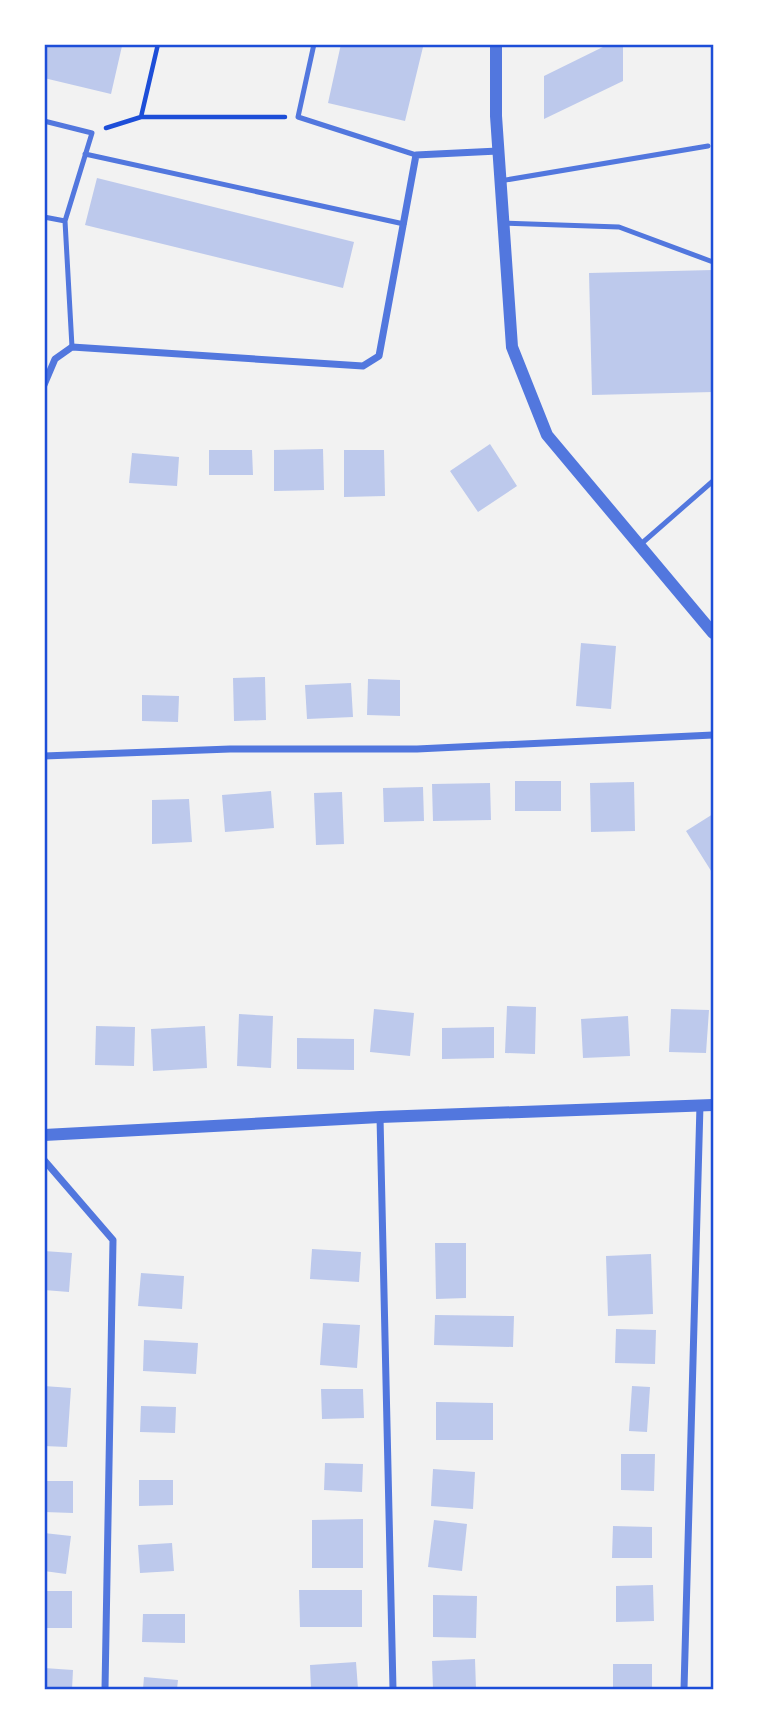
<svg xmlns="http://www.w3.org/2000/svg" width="757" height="1733" font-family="'Alegreya Sans',sans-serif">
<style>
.building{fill:#bdc9ec}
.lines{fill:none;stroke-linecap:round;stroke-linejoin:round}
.path{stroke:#1d4ed8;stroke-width:4.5}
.service{stroke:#5277de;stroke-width:5}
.minor{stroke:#5277de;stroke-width:7}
.tertiary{stroke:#5277de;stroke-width:12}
.neatline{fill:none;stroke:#1d4ed8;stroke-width:2.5}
</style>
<rect width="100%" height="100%" fill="#f2f2f2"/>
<path class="building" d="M44 44H111L122 46 111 94 44 78Z
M341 44H407L423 47 405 121 328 103Z
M609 44H623V81L544 119V76Z
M97 178 354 242 343 288 85 225Z
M713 270V392L592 395 589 273Z
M490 444 517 486 478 512 450 471Z
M323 449 324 490 274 491V450Z
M209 450H252L253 475H209Z
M344 450H384L385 496 344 497Z
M132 453 179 457 177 486 129 483Z
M581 643 616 646 611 709 576 706Z
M265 677 266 720 234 721 233 678Z
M368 679 400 680V716L367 715Z
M351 683 353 717 307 719 305 685Z
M142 695 179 696 178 722 142 721Z
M515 781H561V811H515Z
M634 782 635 831 591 832 590 783Z
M490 783 491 820 433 821 432 784Z
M423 787 424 821 384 822 383 788Z
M271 791 274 828 225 832 222 795Z
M342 792 344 844 316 845 314 793Z
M189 799 192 842 152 844V800Z
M713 814V874L686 831Z
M507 1006 536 1007 535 1054 505 1053Z
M374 1009 414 1013 410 1056 370 1052Z
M671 1009 709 1010 706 1053 669 1052Z
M239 1014 273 1016 271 1068 237 1066Z
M628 1016 630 1056 583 1058 581 1019Z
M96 1026 135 1027 134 1066 95 1065Z
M205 1026 207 1068 153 1071 151 1029Z
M494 1027V1058L442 1059V1028Z
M297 1038 354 1039V1070L297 1069Z
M435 1243H466V1298L436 1299Z
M312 1249 361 1252 359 1282 310 1279Z
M44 1251 72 1253 69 1292 44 1290Z
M651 1254 653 1314 608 1316 606 1256Z
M141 1273 184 1276 182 1309 138 1306Z
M435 1315 514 1316 513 1347 434 1345Z
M323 1323 360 1325 357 1368 320 1365Z
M616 1329 656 1330 655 1364 615 1363Z
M144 1340 198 1343 196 1374 143 1371Z
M44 1386 71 1388 67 1447 44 1446Z
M632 1386 650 1387 647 1432 629 1431Z
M321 1389H363L364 1418 322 1419Z
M436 1402 493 1403V1440H436Z
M141 1406 176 1407 175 1433 140 1432Z
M621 1454H655L654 1491 621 1490Z
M325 1463 363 1464 362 1492 324 1490Z
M433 1469 475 1472 473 1509 431 1506Z
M139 1480H173V1505L139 1506Z
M44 1481H73V1513L44 1512Z
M363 1519V1568H312V1520Z
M434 1520 467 1524 462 1571 428 1567Z
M613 1526 652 1527V1558H612Z
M44 1533 71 1536 66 1574 44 1571Z
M172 1543 174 1571 140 1573 138 1545Z
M653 1585 654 1621 616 1622V1586Z
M299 1590H362V1627H300Z
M44 1591H72V1628H44Z
M433 1595 477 1596 476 1638 433 1637Z
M143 1614H185V1643L142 1642Z
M475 1659 476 1689H433L432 1661Z
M356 1662 358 1689H311L310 1665Z
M613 1664H652V1689H613Z
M44 1668 73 1670 72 1689H44Z
M144 1677 178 1680 177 1689H143Z"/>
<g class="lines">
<path class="path" d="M141 117 158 44
M106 128 141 117H285"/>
<path class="service" d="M314 44 298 117 416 155
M44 121 92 133 65 221 72 347
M85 154 404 224
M500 181 708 146
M44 217 65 221
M503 223 619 227 713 262
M641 544 713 481"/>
<path class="minor" d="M44 385 55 359 72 347 363 366 379 356 416 155 498 151
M44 756 230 749H417L713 735
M380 1117 393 1689
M44 1160 113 1240 105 1689
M684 1689 700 1105"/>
<path class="tertiary" d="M496 44V116L512 347 547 435 713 633
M44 1135 380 1117 713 1105"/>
</g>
<rect width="757" height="1733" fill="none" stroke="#ffffff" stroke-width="91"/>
<rect x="46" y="46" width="666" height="1642" class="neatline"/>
</svg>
